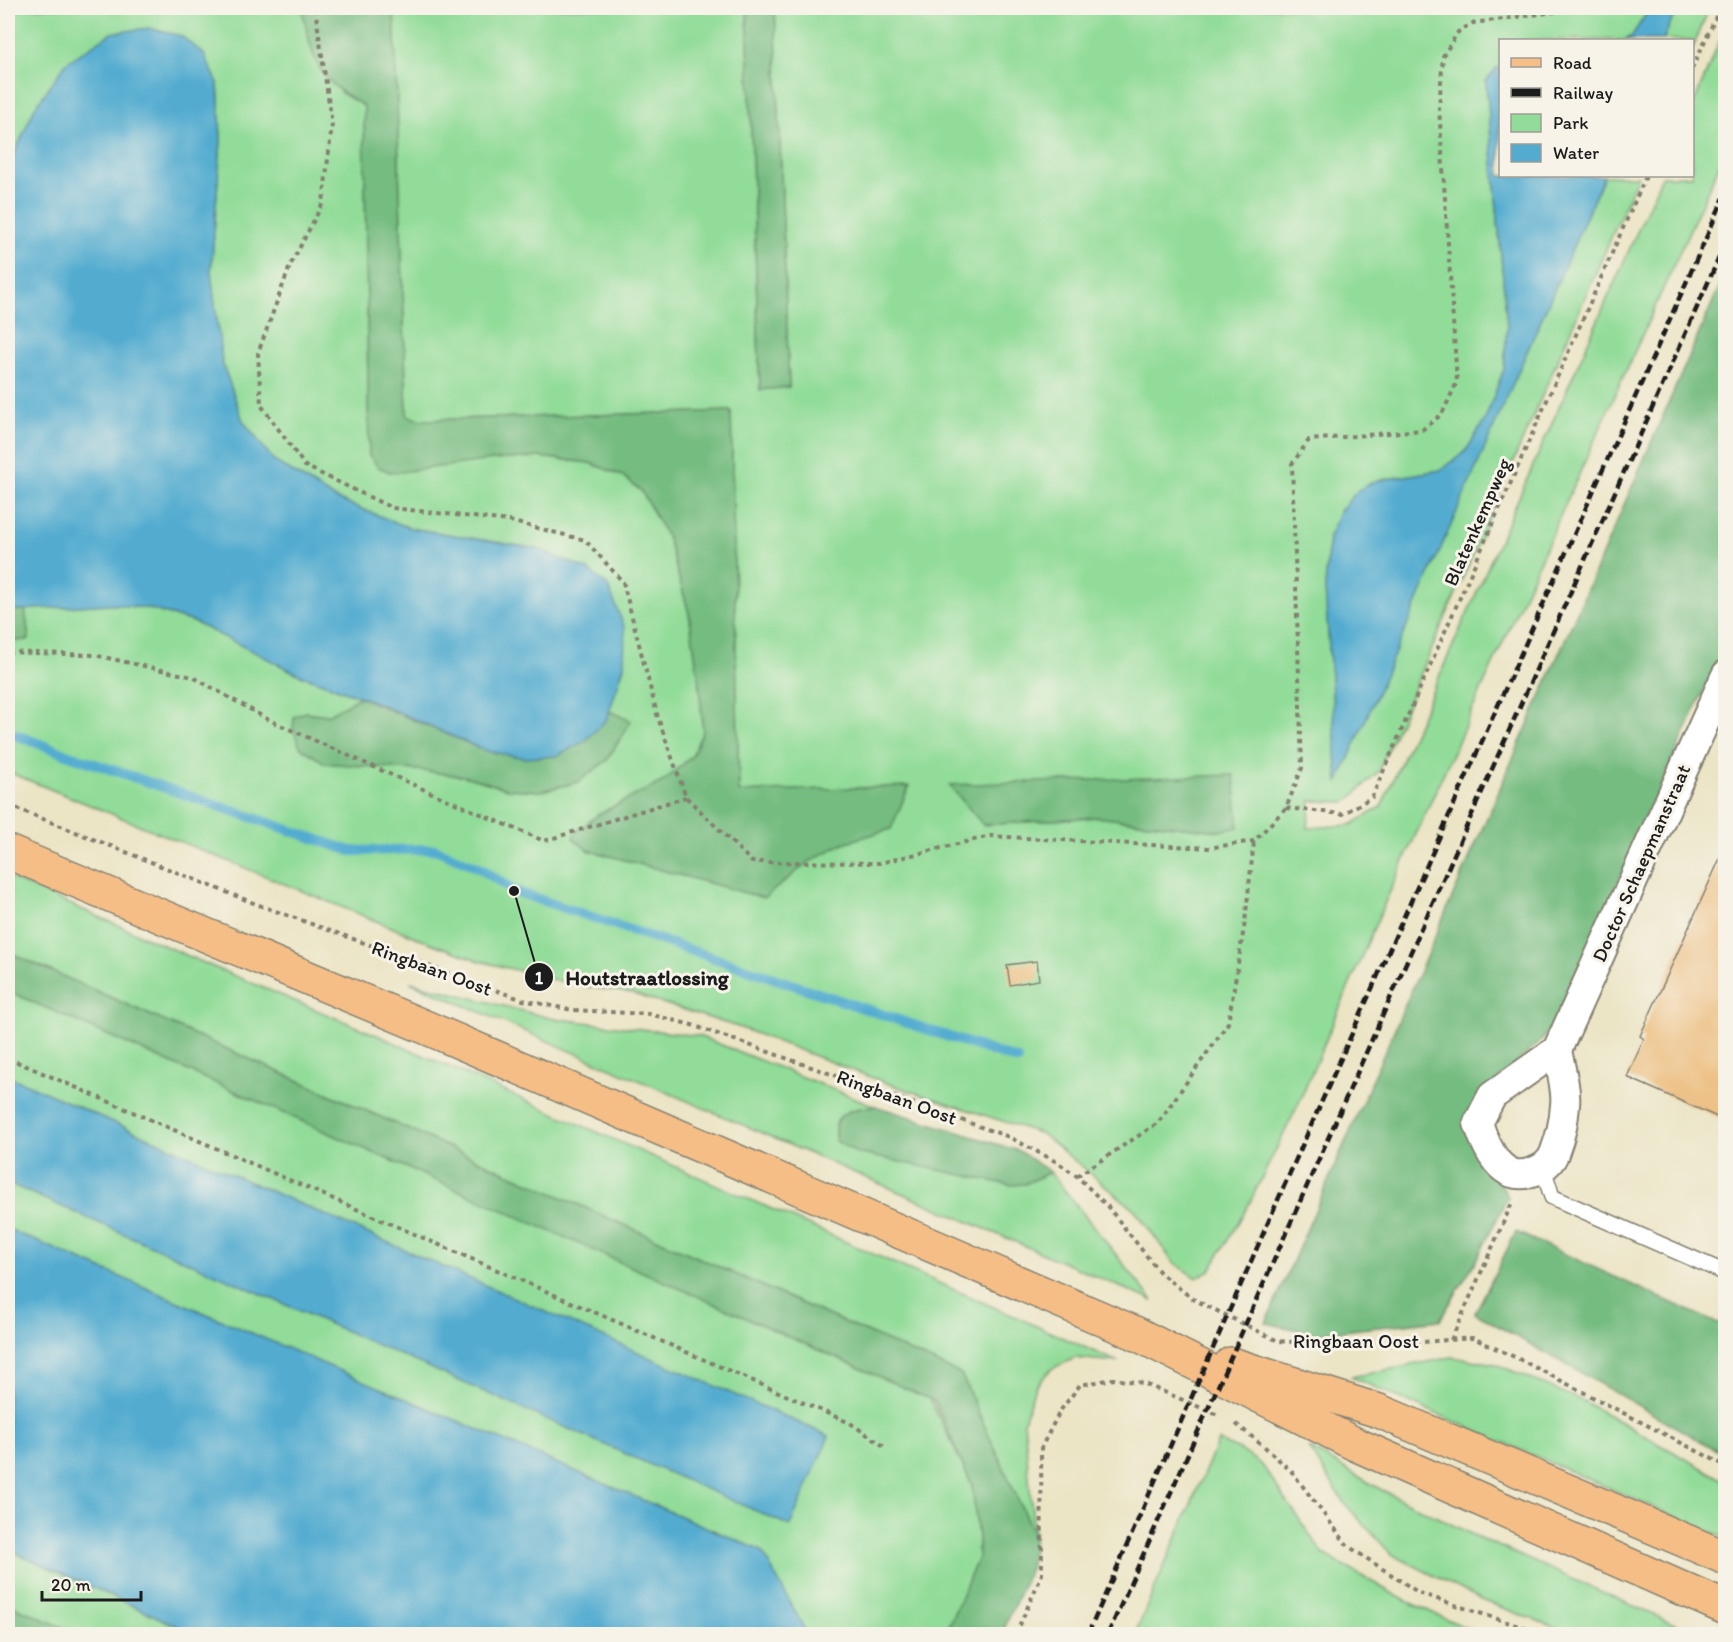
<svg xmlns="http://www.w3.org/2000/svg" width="1733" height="1642" font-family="Itim,sans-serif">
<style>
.green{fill:#91dc98;stroke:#567c5a;stroke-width:1.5;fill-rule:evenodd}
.forest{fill:#74bc80;stroke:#486c4e;stroke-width:1.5}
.water{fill:#53acd0;stroke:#386476;stroke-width:1.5}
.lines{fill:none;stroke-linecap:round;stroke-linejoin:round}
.stream{stroke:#53acd0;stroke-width:10}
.building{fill:#ebb875}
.lane-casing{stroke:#848070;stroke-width:18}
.street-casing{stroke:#848070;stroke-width:32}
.primary-casing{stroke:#848070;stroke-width:36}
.path{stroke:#848070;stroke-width:4;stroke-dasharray:4.5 4.5;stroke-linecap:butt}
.lane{stroke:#fff;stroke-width:15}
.street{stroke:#fff;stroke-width:28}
.primary{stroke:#f6be87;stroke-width:33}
.rail{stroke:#1c1c1c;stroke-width:4.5;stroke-dasharray:9 4.5;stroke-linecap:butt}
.labels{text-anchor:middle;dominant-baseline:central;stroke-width:6;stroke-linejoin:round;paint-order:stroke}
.street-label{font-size:20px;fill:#1c1c1c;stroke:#f7f3e8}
.leader{fill:none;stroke:#1c1c1c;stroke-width:2}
.callout-dot{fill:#1c1c1c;stroke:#f7f3e8;stroke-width:2}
.mark-label{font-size:18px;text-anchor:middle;font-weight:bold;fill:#fff}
.callout-label{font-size:21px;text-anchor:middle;font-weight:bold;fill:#1c1c1c;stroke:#f7f3e8;stroke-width:6;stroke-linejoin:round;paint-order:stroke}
</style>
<rect width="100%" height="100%" fill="#f7f3e8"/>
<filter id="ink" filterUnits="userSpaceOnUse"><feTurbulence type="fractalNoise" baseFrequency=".0167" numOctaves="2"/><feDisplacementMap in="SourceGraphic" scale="12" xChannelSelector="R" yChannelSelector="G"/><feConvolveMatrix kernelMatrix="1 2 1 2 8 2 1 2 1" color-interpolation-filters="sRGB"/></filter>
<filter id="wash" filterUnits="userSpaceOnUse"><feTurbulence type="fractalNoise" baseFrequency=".008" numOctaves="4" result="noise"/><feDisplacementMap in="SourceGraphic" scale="24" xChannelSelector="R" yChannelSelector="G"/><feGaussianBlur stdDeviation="1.35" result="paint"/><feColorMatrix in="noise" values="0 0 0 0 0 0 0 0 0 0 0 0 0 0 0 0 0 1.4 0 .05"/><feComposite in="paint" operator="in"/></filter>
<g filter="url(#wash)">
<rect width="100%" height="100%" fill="#ebe4c5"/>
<path class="green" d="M8 8H301L341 93 364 106 369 456 492 460 540 457 590 463 623 476 642 492 668 539 689 613 699 682 703 731 692 756 664 781 599 814 573 838 588 850 764 898 807 863 843 843 890 829 909 787 739 792 731 411 421 420 407 416 394 8H747L760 390 789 387 775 8H949L950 14 1111 8H1650L1632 36 1625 40H1500V67L1497 68 1486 81 1507 325 1504 369 1485 420 1466 451 1441 470 1375 481 1329 537 1325 588 1338 781 1604 176H1638L1378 772 1347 802 1311 801 1308 828 1351 825 1381 807 1662 176H1692L1693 105 1725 28V152L1383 907 1298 1105 1247 1208 1209 1272 1196 1278 1173 1262 1135 1210 1042 1134 886 1083 741 1028 630 993 575 985 480 961 428 942 8 772V641L29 640 25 609 109 604 147 608 194 622 298 674 360 697 327 715 305 712 326 763 417 770 468 777 508 789 541 791 578 782 607 760 631 721 609 711 624 666 538 549 410 528 336 499 274 461 243 421 222 362 211 272 221 140 218 83 35 107 8 169ZM1234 775 1219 831 1096 817 983 825Z
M1677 8H1709L1693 48 1692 40H1663Z
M8 877 211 966 384 1038 1118 1362 1075 1358 1051 1369 1035 1387 1024 1421 1034 1535 961 1374 8 952Z
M410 982 550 1018 699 1036 875 1106C852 1109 830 1111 836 1141L1025 1184 1050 1172 1153 1301Z
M8 991 930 1399 972 1485 978 1537V1558L945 1634H807L762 1551 8 1229V1183L789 1525 829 1436 8 1076Z
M1452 1357 1496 1364 1585 1402 1725 1481V1538L1351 1377Z
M1218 1441 1240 1450 1262 1465 1323 1554 1404 1600 1480 1634H1135Z
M1309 1448 1380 1489 1473 1535 1697 1634H1573L1484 1601 1391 1554 1346 1505Z
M8 1549 195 1634H78L8 1604Z"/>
<path class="forest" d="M301 8H394L407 416 421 420 731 411 739 792 909 786 891 829 843 843 807 863 764 898 588 850 573 838 576 832 599 814 664 781 692 756 703 731 699 682 689 613 668 539 642 492 623 476 590 463 540 457 492 460 392 473 378 467 369 455 364 106C332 86 319 79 309 40 306 29 305 18 301 8Z
M747 8H775L789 387 760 390Z
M1725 274V643L1558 1016 1543 1039 1495 1082 1478 1141 1508 1197 1478 1257 1440 1320 1316 1334 1266 1323Z
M25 609 29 640 8 641V611Z
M360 697 486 751 607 719 609 711 631 721 607 760 578 782 541 791 508 789 468 777 417 770 325 763 300 747 293 728 294 717 305 712 327 715Z
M1234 775 1239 827 1219 831 1096 817 983 825 949 785Z
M8 952 961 1374 1034 1535 1031 1566 1002 1634H945L978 1558V1537L972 1485 934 1401 8 991Z
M875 1106 1019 1151 1050 1172 1025 1184 1010 1185 857 1153 836 1141C830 1111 853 1109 875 1106Z
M1516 1232 1725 1327V1455L1475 1313Z
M8 1604 78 1634H8Z"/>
<path class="water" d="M1650 8H1677L1663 40H1625L1632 36Z
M149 28 181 36 204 54 218 83 221 140 211 272 222 362 243 421 274 461 336 499 410 528 538 549 588 570 608 586 625 629 624 666 607 719 585 741 557 756 525 758 486 751 375 702 298 674 194 622 147 608 109 604 8 611V169L35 107 66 63 111 33Z
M1500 67V176H1604L1338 783 1325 588 1329 537 1340 511 1358 490 1375 481 1441 470 1466 451 1485 420 1504 369 1507 325 1486 81 1497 68Z
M8 1076 829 1436 790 1526 8 1183Z
M8 1229 762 1551 807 1634H195L8 1549Z"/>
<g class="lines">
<path class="stream" d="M8 732 69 755 351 851 435 849 480 868 514 891 1018 1060"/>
</g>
<g id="blocks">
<path class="building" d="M1726 845V1121L1627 1077 1644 1039 1640 1036Z
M1037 961 1039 980 1010 985 1007 965Z"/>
</g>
</g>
<g filter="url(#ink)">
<use href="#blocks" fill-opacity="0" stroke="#848070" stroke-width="1.5"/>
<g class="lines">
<g class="lane-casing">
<path id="lane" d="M1543 1168 1552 1197 1726 1273"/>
</g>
<g class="street-casing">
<path id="street" d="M1557 1050C1560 1066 1567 1090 1565 1105 1564 1120 1560 1138 1555 1151 1552 1162 1542 1169 1532 1172 1501 1184 1486 1147 1478 1123L1492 1096 1557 1050 1726 675"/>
</g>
<g class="primary-casing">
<path id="primary" d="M8 852 425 1027 1135 1333 1355 1444 1726 1608
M1231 1364 1379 1411 1726 1558"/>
</g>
<path class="path" d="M315 8 332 124 323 203 290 266 258 353 261 405 305 466 392 508 509 521 585 540 623 582 658 718 686 797 752 862 880 863 990 836 1208 848 1254 841 1286 808 1302 768 1292 464 1309 440 1422 430 1442 414 1457 382 1439 107 1443 56 1458 32 1473 23 1585 8
M1692 69 1720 8
M8 652 94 655 193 677 269 720 434 794 544 841 686 797
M8 805 256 904 523 1000 572 1010 649 1014 692 1025 1009 1137 1057 1162 1077 1176 1108 1207 1161 1274 1193 1299 1278 1341 1346 1345H1385L1473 1338 1521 1360 1726 1466
M1286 808 1343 814 1372 797 1646 176
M8 1058 850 1423 884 1446
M1077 1176 1158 1123 1228 1023 1245 922 1254 841
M1451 1340 1512 1203
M1236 1424 1266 1448 1292 1472 1348 1546 1419 1593 1543 1634
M1016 1634 1042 1574 1041 1448 1060 1411 1080 1385 1113 1379 1143 1383 1218 1415"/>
<use href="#lane" class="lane"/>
<use href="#street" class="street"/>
<use href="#primary" class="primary"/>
<path class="rail" d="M1088 1634 1277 1202 1726 193
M1108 1634 1726 242"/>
</g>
</g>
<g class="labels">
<g class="street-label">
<text transform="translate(1477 522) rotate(-66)">Blatenkempweg</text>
<text transform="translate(1641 863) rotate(-66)">Doctor Schaepmanstraat</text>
<text transform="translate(432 968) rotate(20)">Ringbaan Oost</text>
<text transform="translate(897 1097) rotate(20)">Ringbaan Oost</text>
<text x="1356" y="1341">Ringbaan Oost</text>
</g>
</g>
<path class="leader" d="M514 891L539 977"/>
<g class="callout-dot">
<circle cx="514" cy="891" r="6"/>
<circle cx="539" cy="977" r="15"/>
</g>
<g class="mark-label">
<text x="539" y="984">1</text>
</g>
<g class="callout-label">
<text x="647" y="985">Houtstraatlossing</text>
</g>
<rect width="1733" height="1642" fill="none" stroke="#f7f3e8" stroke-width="30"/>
<rect x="1499" y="39" width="195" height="138" fill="#f7f3e8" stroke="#9f9d96" stroke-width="1.5"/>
<rect x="1511" y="58" width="30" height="9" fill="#f6be87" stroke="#9f9d96" stroke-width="1.5"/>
<text x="1553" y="69" font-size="18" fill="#1c1c1c">Road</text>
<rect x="1511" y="88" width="30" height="9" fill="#1c1c1c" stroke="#9f9d96" stroke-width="1.5"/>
<text x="1553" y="99" font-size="18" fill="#1c1c1c">Railway</text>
<rect x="1511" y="114" width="30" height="18" fill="#91dc98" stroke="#9f9d96" stroke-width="1.5"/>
<text x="1553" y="129" font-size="18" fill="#1c1c1c">Park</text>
<rect x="1511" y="144" width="30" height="18" fill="#53acd0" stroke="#9f9d96" stroke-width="1.5"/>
<text x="1553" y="159" font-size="18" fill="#1c1c1c">Water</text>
<path d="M42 1591v9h99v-9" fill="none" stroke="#1c1c1c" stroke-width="3"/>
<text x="51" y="1591" font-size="18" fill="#1c1c1c" stroke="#f7f3e8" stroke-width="4.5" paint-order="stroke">20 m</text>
</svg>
